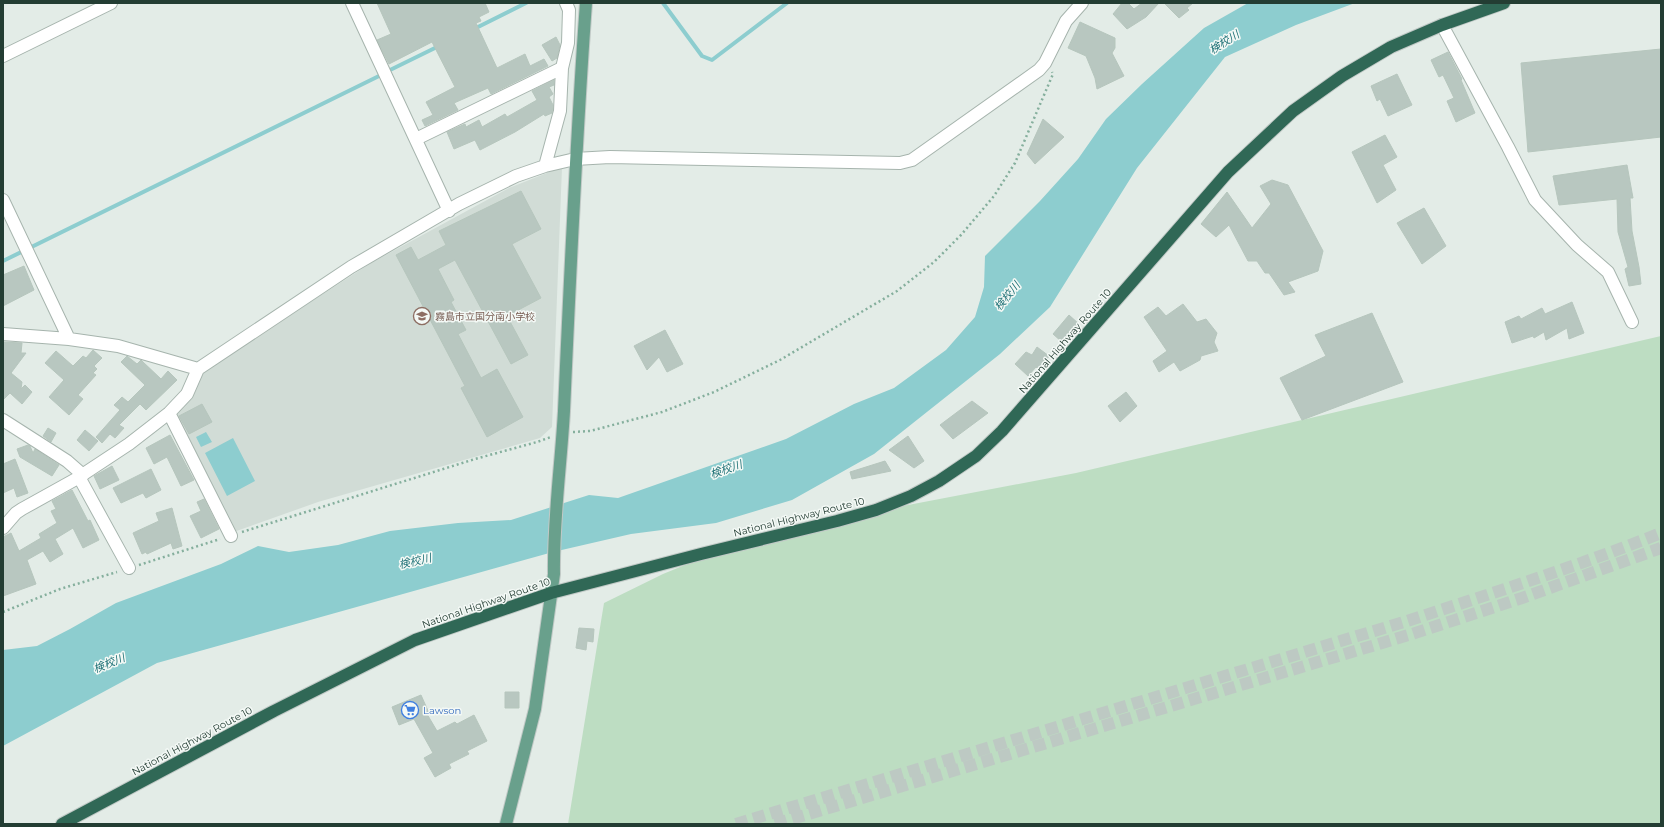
<svg xmlns="http://www.w3.org/2000/svg" width="1664" height="827" font-family="Montserrat,'Noto Sans JP',sans-serif">
<style>
.built{fill:#d1dcd6}
.green{fill:#bdddc2}
.water{fill:#8dcdcf}
.lines{fill:none;stroke-linecap:round;stroke-linejoin:round}
.stream{stroke:#8dcdcf;stroke-width:4}
.building{fill:#b8c7c0;stroke:#b6c6bd}
.highway-tunnel{stroke:#bdc9c3;stroke-width:12;stroke-dasharray:12 6;stroke-linecap:butt}
.minor-casing{stroke:#a6b4ad;stroke-width:14}
.major-casing{stroke:#c1c9c6;stroke-width:14}
.highway-casing{stroke:#c1c9c6;stroke-width:14}
.path{stroke:#85af9d;stroke-width:2.5;stroke-dasharray:2 3;stroke-linecap:butt}
.minor{stroke:#fff;stroke-width:12}
.major{stroke:#69a08c;stroke-width:12}
.highway{stroke:#306856;stroke-width:12}
.labels{text-anchor:middle;dominant-baseline:central;stroke-width:3;stroke-linejoin:round;paint-order:stroke}
.education-label{font-size:10px;fill:#785e54;stroke:#f4f9f6;text-anchor:start}
.street-label{font-size:10px;fill:#233d33;stroke:#f4f9f6}
.shop-label{font-size:10px;fill:#366cbe;stroke:#f4f9f6;text-anchor:start}
.water-label{font-size:11px;font-style:italic;fill:#207277;stroke:#f4f9f6}
</style>
<rect width="100%" height="100%" fill="#e3ece7"/>
<path class="built" d="M562 167 552 427 540 438 318 502 231 533 175 418 195 384 207 369 371 263 509 188Z"/>
<path class="green" d="M1661 336V824H568L604 603 663 574 729 547 861 514 1076 473Z"/>
<path class="water" d="M1248 3H1355L1296 25 1225 57 1137 168 1050 307 1000 354 874 454 792 500 716 523 631 534 553 552 157 663 3 746V650L37 646 70 629 116 603 221 564 258 546 289 552 338 545 390 531 458 523 511 520 589 495 618 498 786 439 854 404 894 388 946 350 975 317 984 287 985 256 1040 201 1078 159 1106 119 1142 84 1204 28Z
M206 432 212 442 201 447 196 437Z
M233 438 255 481 227 496 205 453Z"/>
<g class="lines">
<path class="stream" d="M663 3 702 56 712 60 787 3
M474 29 526 3
M388 71 439 46
M3 261 379 76"/>
</g>
<path class="building" d="M377 3H485L489 12 479 17 481 21 476 23 497 68 525 54 530 66 544 59 548 66 491 94 488 88 454 103 458 110 425 126 422 120 433 115 426 102 455 87 432 42 389 64 377 40 391 34Z
M1122 3H1128L1134 9 1142 3H1159L1146 17 1127 29 1113 14Z
M1164 3H1193L1187 8 1189 10 1179 18Z
M1080 22 1115 38V48L1112 53 1124 76 1097 89 1095 78 1086 56 1068 48Z
M556 37 560 45 557 58 552 61 542 45Z
M1661 49V137L1528 152 1521 63Z
M1448 52 1462 79 1461 80 1475 113 1456 122 1447 101 1454 98 1443 75 1439 77 1431 60Z
M1397 74 1412 105 1388 116 1380 99 1377 101 1371 86Z
M554 80V85L549 87 553 94 549 97 553 105 552 113 545 116 544 114 515 132 480 150 475 140 454 149 447 132 465 124 466 127 479 120 482 127 505 114 507 117 537 100 532 91Z
M1043 119 1064 137 1035 164 1027 154Z
M1385 135 1397 157 1383 165 1396 190 1377 203 1352 152Z
M1627 165 1633 198H1630L1632 231 1639 267 1641 284 1629 286 1625 269 1628 267 1618 232 1617 199 1559 205 1553 176Z
M1272 180 1288 185 1323 251 1318 271 1288 282 1295 292 1284 295 1269 273H1265L1257 261H1248L1229 225 1216 237 1201 224 1227 192 1252 228 1271 204 1260 186Z
M521 191 541 229 512 244 541 298 507 316 528 355 511 364 455 260 438 269 454 300 451 302 466 330 458 334 481 378 497 369 523 417 487 437 461 388 465 386 396 255 411 247 418 260 446 245 439 231Z
M1424 208 1446 246 1422 264 1397 223Z
M24 266 34 290 3 306V275Z
M1572 302 1584 333 1569 339 1567 328 1546 340 1544 332 1534 338 1533 336 1512 343 1505 322 1519 316 1521 319 1542 308 1545 314Z
M1183 304 1197 322 1206 319 1217 333 1214 342 1218 351 1201 356 1200 360 1180 371 1174 362 1159 372 1153 361 1167 351 1144 317 1158 307 1166 316Z
M1372 313 1403 382 1302 420 1280 378 1326 356 1315 335Z
M1069 315 1079 324 1062 342 1053 334Z
M665 330 683 364 667 372 659 357 647 370 634 346Z
M3 342 22 343 21 353H26L11 373 22 382 21 389 25 385 32 392 22 404 10 393 3 400Z
M1037 347 1049 356 1040 370 1036 367 1028 376 1015 364 1026 352 1032 355Z
M93 350 102 358 94 366 97 369 93 373 96 375 78 395 83 399 69 415 49 397 64 380 45 363 56 351 73 366 83 356 86 358Z
M127 356 137 364 141 360 142 361 161 379 168 371 177 380 146 410 140 404 119 425 124 428 115 438 110 434 102 443 96 437 120 410 114 405 122 397 128 402 145 385 121 362Z
M1126 392 1137 406 1120 422 1108 406Z
M972 401 988 413 953 439 940 425Z
M202 404 212 422 189 434 179 416Z
M48 428 56 433 51 442 43 436Z
M85 430 98 441 89 451 77 440Z
M170 435 194 480 181 486 167 457 154 464 146 448Z
M908 436 924 461 914 468 889 450Z
M28 445 30 446 33 453 35 449 59 465 52 476 20 457 17 449Z
M15 459 28 493 17 497 14 488 3 493V464Z
M885 461 891 471 852 479 850 472Z
M112 466 119 480 100 489 94 476Z
M151 469 161 490 146 498 143 493 121 503 113 488Z
M72 490 88 521 90 520 99 540 83 548 73 528 55 539 63 554 50 562 43 551 27 560 36 584 3 596V537L11 533 19 551 41 538 39 534 57 523 51 511 56 509 52 501Z
M204 499 219 529 201 538 190 516 201 511 197 502Z
M172 508 182 546 173 549 171 543 147 554 146 552 142 554 133 533 159 521 156 513Z
M579 628 594 629 593 642 587 641 586 650 576 648Z
M505 692H519V708H505Z
M421 695 429 713 427 714 437 731 455 722 457 724 474 715 487 741 467 751 469 754 449 764 451 768 435 777 424 758 433 753 414 719 399 725 392 707Z"/>
<g class="lines">
<path class="highway-tunnel" d="M736 824 1407 621C1493 593 1578 566 1661 533
M775 824 1412 634 1522 598 1661 548"/>
<g class="minor-casing">
<path id="minor" d="M352 3 449 211
M1442 25 1508 147 1535 200 1577 245 1608 272 1632 322
M3 56 111 3
M416 139 562 68
M545 166 560 111 562 68 568 43 569 10 566 3
M3 200 69 339
M3 334 69 339 118 346 198 369
M169 413 231 536
M3 420 67 461 83 475
M79 477 129 568
M3 528 16 513 22 509 76 479 129 444 169 413 187 394 198 369 351 267 459 204 516 176 545 166 575 159 610 157 900 163 912 160 1039 70 1045 63 1066 21 1082 3"/>
</g>
<g class="major-casing">
<path id="major" d="M506 824 535 709 554 574C553 520 561 465 564 411 570 275 576 139 586 3"/>
</g>
<g class="highway-casing">
<path id="highway" d="M62 824 274 711 415 640 551 593 701 554 837 521 876 510 911 496 939 481 976 456 1002 431 1228 172 1293 111 1342 76 1391 47 1442 25 1504 3"/>
</g>
<path class="path" d="M573 432 590 431 662 412 714 392 780 360 897 291 934 262 961 235 994 196 1015 163 1053 74 1052 72
M242 532 475 459 537 442 551 437
M139 565 220 539
M3 612 60 589 117 572"/>
<use href="#minor" class="minor"/>
<use href="#major" class="major"/>
<use href="#highway" class="highway"/>
</g>
<defs>
<g id="school-ring" transform="scale(0.9)"><circle r="9.5" fill="#f4f9f6" stroke="#8d6e63" stroke-width="1.5"/><path d="M0-5L7-2L0 1L-7-2ZM-4 1L0 2.5L4 1V4Q0 6-4 4Z" fill="#8d6e63"/></g>
<g id="supermarket-ring" transform="scale(0.9)"><circle r="9.5" fill="#f4f9f6" stroke="#3f7fe0" stroke-width="1.5"/><path d="M-6-5.5h2.5l.6 2H6L4.5 2H-2.5L-4.4-4H-6ZM-1.5 3.2a1.3 1.3 0 1 0 .1 0ZM3 3.2a1.3 1.3 0 1 0 .1 0Z" fill="#3f7fe0"/></g>
</defs>
<g fill-rule="evenodd">
<use href="#school-ring" x="422" y="316"/>
<use href="#supermarket-ring" x="410" y="710"/>
</g>
<g class="labels">
<g class="education-label">
<text x="435" y="316">霧島市立国分南小学校</text>
</g>
<g class="street-label">
<text transform="translate(1065 341) rotate(-49)">National Highway Route 10</text>
<text transform="translate(799 517) rotate(-14)">National Highway Route 10</text>
<text transform="translate(486 603) rotate(-19)">National Highway Route 10</text>
<text transform="translate(192 741) rotate(-28)">National Highway Route 10</text>
</g>
<g class="shop-label">
<text x="423" y="710">Lawson</text>
</g>
<g class="water-label">
<text transform="translate(1224 42) rotate(-32)">検校川</text>
<text transform="translate(1007 296) rotate(-50)">検校川</text>
<text transform="translate(726 469) rotate(-19)">検校川</text>
<text transform="translate(415 561) rotate(-13)">検校川</text>
<text transform="translate(109 663) rotate(-22)">検校川</text>
</g>
</g>
<rect width="1664" height="827" fill="none" stroke="#233d33" stroke-width="8"/>
</svg>
